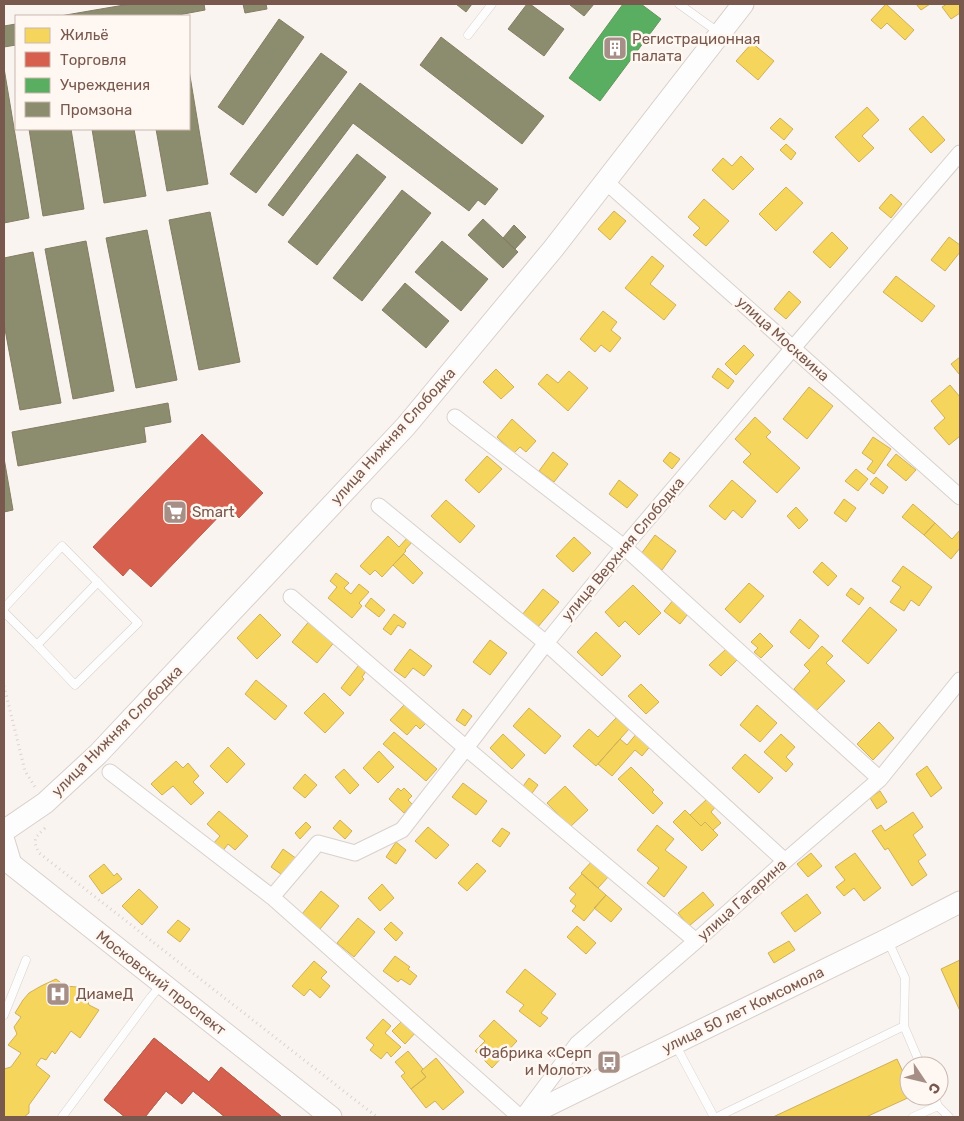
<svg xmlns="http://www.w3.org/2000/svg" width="964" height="1121" font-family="Rubik,sans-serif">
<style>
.homes{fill:#f6d55c;stroke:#d0b058}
.shops{fill:#d6604d;stroke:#ba5e4d}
.public{fill:#5aae61;stroke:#63945b}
.industry{fill:#8c8c6e;stroke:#867c64}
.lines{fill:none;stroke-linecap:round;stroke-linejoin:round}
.lane-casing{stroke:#d8d1cd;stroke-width:9}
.street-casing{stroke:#d8d1cd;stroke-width:17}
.secondary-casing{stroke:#d9cfcb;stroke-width:23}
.path{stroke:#dbd2d0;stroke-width:3;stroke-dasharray:1 4;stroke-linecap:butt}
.lane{stroke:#fefdfd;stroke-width:8}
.street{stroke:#fefdfd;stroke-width:15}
.secondary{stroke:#fefdfd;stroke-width:21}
.labels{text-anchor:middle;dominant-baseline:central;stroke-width:5;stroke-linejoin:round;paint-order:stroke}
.poi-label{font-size:15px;fill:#79584d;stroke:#fff8f2;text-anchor:start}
.street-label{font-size:15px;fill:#79584d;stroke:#fff8f2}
</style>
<rect width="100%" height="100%" fill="#f9f4ef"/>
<path class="homes" d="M886 4 914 30 905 40 887 23 881 29 871 20Z
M916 4H930L921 10Z
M947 4H960V13L951 19 942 7Z
M752 43 774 61 758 80 736 61Z
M867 107 879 120 862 136 874 148 859 162 835 137Z
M923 116 945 140 931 153 909 129Z
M780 118 793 129 784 140 770 128Z
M786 144 796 153 791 160 780 150Z
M741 156 754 169 733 190 712 170 723 158 732 166Z
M786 187 803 203 776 231 759 214Z
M891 194 902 204 891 218 879 208Z
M704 199 729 221 706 246 693 235 700 228 688 217Z
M614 211 626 221 610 240 598 229Z
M832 232 848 248 830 268 813 252Z
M949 237 960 245V252L945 271 931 260Z
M652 256 664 266 650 284 676 305 664 320 625 288Z
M896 276 935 306 922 322 883 292Z
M789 291 801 302 786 319 774 309Z
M603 311 617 322 611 330 621 338 610 352 601 345 595 352 580 339Z
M744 345 754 355 736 375 725 364Z
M960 357V373L959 374 951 364Z
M718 368 734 381 728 389 712 377Z
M496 369 514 387 501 399 483 382Z
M569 371 588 388 568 411 538 384 547 374 558 383Z
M950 385 960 397V436L949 445 934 428 945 418 931 401Z
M809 387 833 406 807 439 783 419Z
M755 417 771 432 766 437 800 468 777 493 743 462 751 454 735 439Z
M512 419 536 441 526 452 520 447 514 453 497 437Z
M873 437 891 449 874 474 867 469 873 461 862 453Z
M553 452 568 464 554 482 539 471Z
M670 452 680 459 672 469 663 461Z
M896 454 916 470 906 481 887 465Z
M487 456 502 469 479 493 465 480Z
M856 469 868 479 858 491 845 481Z
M876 477 888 487 883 494 870 484Z
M619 480 638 495 627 508 609 494Z
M732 480 756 501 742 518 733 510 725 520 709 506Z
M844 499 856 508 846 522 834 513Z
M446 500 475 526 460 543 431 516Z
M913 504 935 523 924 535 902 517Z
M796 507 808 520 799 529 787 516Z
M935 523 952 539 960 530V548L951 559 924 535Z
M655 535 676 551 662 570 641 554Z
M388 536 399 547 408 537 413 541 405 550 406 551 382 577 375 570 370 575 360 566Z
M574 537 591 553 573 572 556 556Z
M404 554 423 573 413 584 393 565Z
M822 562 837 576 828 586 813 572Z
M903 566 932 587 919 606 911 600 904 611 890 602 901 587 892 581Z
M336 573 349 583 344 588 351 594 359 584 369 592 359 603 362 606 352 618 328 598 337 587 330 581Z
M749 583 764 596 740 623 725 609Z
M633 585 661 613 639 635 625 621 619 627 605 612Z
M851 588 864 598 859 605 846 595Z
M543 589 559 602 537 628 522 615Z
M371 598 385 610 379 617 365 606Z
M675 598 691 610 680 624 664 611Z
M870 607 897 630 868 664 842 641Z
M260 614 281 635 257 659 237 638Z
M394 614 406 623 403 628 398 625 391 635 383 629Z
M311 619 336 640 317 663 292 642Z
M800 619 819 636 809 649 790 632Z
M596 632 621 656 602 676 577 652Z
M760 633 773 646 761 658 754 652 758 648 751 642Z
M490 640 507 653 490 675 473 662Z
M822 646 833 656 826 663 845 681 816 711 794 689 810 671 804 665Z
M410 649 432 666 424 676 413 668 405 678 394 670Z
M726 649 737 660 721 676 709 665Z
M362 661 369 667 362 677 364 679 350 696 341 688Z
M256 680 287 706 275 720 245 694Z
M641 684 659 702 646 714 628 696Z
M324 693 344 713 325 733 304 713Z
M405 704 426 723 420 729 416 725 407 735 390 720Z
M757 705 777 723 760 742 740 725Z
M529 708 561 736 545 754 513 726Z
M463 709 472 716 465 726 456 720Z
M616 718 629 729 596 766 573 746 589 729 598 737Z
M879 722 894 738 873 760 857 744Z
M394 732 437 769 426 781 383 744Z
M638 732 652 744 642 756 635 750 612 776 598 764 620 739 627 745Z
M503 734 525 755 512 769 490 748Z
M781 734 795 747 786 757 793 764 786 772 764 752Z
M228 747 245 764 227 783 210 766Z
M379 751 394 767 378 783 363 768Z
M745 754 773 778 759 793 732 768Z
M176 761 183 768 188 763 199 776 193 782 204 793 191 805 173 786 162 795 151 784Z
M927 766 942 788 931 797 916 774Z
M631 767 654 790 652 792 663 803 653 814 618 779Z
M344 769 359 785 350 794 335 777Z
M305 774 317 785 305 798 293 788Z
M529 778 538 785 530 796 521 789Z
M463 783 487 801 476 815 452 797Z
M565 786 588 810 570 827 547 803Z
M398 788 401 791 404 788 412 796 408 800 412 804 404 813 389 799Z
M880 791 887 802 877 809 870 798Z
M708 798 716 806 711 812 721 823 713 830 705 822 701 826 690 815Z
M685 810 701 826 705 822 718 835 702 851 673 822Z
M219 811 248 836 235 850 228 844 222 852 213 844 220 836 207 824Z
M913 812 923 827 913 835 926 855 918 861 927 875 912 886 888 848 885 850 872 831 881 825 885 831Z
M340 820 352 831 345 839 333 828Z
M306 822 311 827 300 839 295 833Z
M657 825 674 839 665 850 687 867 664 897 647 883 659 868 637 850Z
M428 827 449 845 436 859 415 841Z
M502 828 510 833 500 847 492 841Z
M396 842 406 850 396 864 386 857Z
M283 849 297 859 285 877 271 867Z
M811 853 822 866 808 877 797 864Z
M855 853 881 888 864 901 854 888 844 896 836 887 845 880 835 867Z
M594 859 609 876 598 888 581 873Z
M477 863 486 871 467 891 458 883Z
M104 864 114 876 117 873 122 879 102 894 89 876Z
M582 874 606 895 584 921 572 911 576 906 570 901 576 894 569 888Z
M382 884 394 898 380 911 368 898Z
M139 889 158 907 142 925 122 906Z
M321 891 339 906 320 929 302 914Z
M703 892 714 905 689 926 678 913Z
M807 894 821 913 795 932 781 913Z
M606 895 622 909 611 922 594 908Z
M358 918 375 932 354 957 337 943Z
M178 920 190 929 180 942 167 932Z
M391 922 403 933 396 941 384 929Z
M577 926 596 943 586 954 567 937Z
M789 941 795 950 774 963 768 953Z
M395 956 410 967 408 969 417 976 410 985 401 979 398 982 383 971Z
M960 960V1011L941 969Z
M314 961 327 972 321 978 330 986 320 998 310 989 304 996 292 986Z
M525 969 556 994 541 1013 548 1018 540 1027 519 1011 524 1005 506 992Z
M56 979 65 986 77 987 85 994 89 1005 99 1010 80 1038 71 1031 55 1054 52 1051 46 1060 41 1058 36 1065 50 1076 29 1105V1113L24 1117H4V1069L11 1067 21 1053 8 1045 17 1034 14 1027 21 1017 15 1013 23 1000 29 993 41 986Z
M383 1019 391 1026 385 1033 401 1047 391 1057 387 1052 381 1059 370 1050 374 1045 366 1038Z
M404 1019 417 1031 405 1044 392 1031Z
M494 1020 517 1041 492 1068 475 1051 485 1041 479 1036Z
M408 1051 423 1069 421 1071 426 1077 411 1089 401 1076 405 1073 395 1062Z
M436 1058 464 1092 443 1110 435 1101 426 1108 411 1089 426 1077 421 1071Z
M897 1059 909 1085V1096H912L866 1117H773Z"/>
<path class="shops" d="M202 434 263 493 239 518 228 507 151 587 130 568 123 576 93 547Z
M154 1038 209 1082 221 1067 282 1117H225L193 1091 182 1104 166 1091 145 1117H125L104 1100Z
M154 1038 209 1082 221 1067 282 1117H225L193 1091 182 1104 166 1091 145 1117H125L104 1100Z"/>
<path class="public" d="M623 4H641L661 19 600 101 569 78Z"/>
<path class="industry" d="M130 4H204L205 10 173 16H60Z
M243 4H266L267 9 245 13Z
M456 4H472L466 12Z
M527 4H530L564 29 544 56 508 29Z
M571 4H594L584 16 570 5Z
M279 19 304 37 243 125 218 107Z
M16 24V45L4 47V26Z
M441 37 544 116 522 144 420 65Z
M321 53 347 72 256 193 230 174Z
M4 68 29 218 4 223Z
M189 70 208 184 167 191 156 129H189Z
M360 83 498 189 485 205 478 200 469 211 353 123 283 216 268 205Z
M29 129H71L84 209 43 216Z
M92 129H134L146 196 104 203Z
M357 154 386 177 317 265 288 242Z
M402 190 431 213 362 301 333 278Z
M210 212 240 362 199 370 169 220Z
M483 219 518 252 503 268 468 235Z
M514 225 526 237 515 249 503 238Z
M147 230 177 380 136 388 106 238Z
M86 241 114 391 73 399 45 249Z
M442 241 488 279 461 311 415 272Z
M33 252 61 403 20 410 4 324V258Z
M405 283 449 321 426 348 382 310Z
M168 403 171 422 144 427 146 442 18 466 12 432Z
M4 458 13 510 4 512Z"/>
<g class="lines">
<g class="lane-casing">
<path id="lane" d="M679 4 718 32
M468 35 492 4
M4 608 62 546 138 623 75 685 37 645 4 612
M37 645 98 582
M888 941 905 978 904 1026 921 1066
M4 1015 26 960
M675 1044 714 1117
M934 1096 938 1106 949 1117
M62 1117 151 997 162 984
M717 1117 904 1026
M913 1117 938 1106"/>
</g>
<g class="street-casing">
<path id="street" d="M605 181 960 497
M455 417 624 547 880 779
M379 506 546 643 785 861
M291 597 466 748 696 941
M110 772 272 897 520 1117
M272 897 318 843 355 853 402 830 466 748 546 643 624 547 793 348 960 153
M523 1116 577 1044 696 941 785 861 880 779 960 680"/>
</g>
<g class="secondary-casing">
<path id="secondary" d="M4 831 45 803 98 754 406 426 553 249 743 4
M4 841 11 864 331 1117
M524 1117 888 939 960 902"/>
</g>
<path class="path" d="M4 686 25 771 35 787
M45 828C35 838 32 839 39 853L377 1117"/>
<use href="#lane" class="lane"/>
<use href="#street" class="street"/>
<use href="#secondary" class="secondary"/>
</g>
<defs>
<g id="building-square" transform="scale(1.25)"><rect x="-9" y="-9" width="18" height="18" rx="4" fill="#a68f86" stroke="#fff8f2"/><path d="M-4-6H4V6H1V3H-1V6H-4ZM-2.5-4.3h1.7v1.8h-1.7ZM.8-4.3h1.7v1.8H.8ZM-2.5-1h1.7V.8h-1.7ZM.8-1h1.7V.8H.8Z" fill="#fff"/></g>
<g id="supermarket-square" transform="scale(1.25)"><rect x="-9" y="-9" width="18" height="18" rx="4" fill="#a68f86" stroke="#fff8f2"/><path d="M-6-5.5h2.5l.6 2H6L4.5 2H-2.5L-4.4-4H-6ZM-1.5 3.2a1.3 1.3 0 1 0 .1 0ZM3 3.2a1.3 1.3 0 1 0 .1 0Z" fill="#fff"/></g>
<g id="hospital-square" transform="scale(1.25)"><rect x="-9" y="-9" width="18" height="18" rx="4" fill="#a68f86" stroke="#fff8f2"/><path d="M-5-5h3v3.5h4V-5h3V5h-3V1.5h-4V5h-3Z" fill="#fff"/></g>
<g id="bus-square" transform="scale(1.25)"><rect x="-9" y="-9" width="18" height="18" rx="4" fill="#a68f86" stroke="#fff8f2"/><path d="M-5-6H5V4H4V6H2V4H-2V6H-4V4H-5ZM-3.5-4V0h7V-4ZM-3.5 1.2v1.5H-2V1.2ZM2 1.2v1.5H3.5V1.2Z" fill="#fff"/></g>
</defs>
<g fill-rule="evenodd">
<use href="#building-square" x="615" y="48"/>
<use href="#supermarket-square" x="175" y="512"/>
<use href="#hospital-square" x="58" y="994"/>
<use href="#bus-square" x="609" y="1062"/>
</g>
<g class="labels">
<g class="poi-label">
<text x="632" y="39">Регистрационная<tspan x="632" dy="17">палата</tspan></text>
<text x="192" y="512">Smart</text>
<text x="76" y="994">ДиамеД</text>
<text x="592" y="1053" text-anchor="end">Фабрика «Серп<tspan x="592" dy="17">и Молот»</tspan></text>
</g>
<g class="street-label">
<text transform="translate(783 339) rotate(42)">улица Москвина</text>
<text transform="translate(393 436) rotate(-48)">улица Нижняя Слободка</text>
<text transform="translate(623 549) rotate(-50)">улица Верхняя Слободка</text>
<text transform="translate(117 731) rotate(-45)">улица Нижняя Слободка</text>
<text transform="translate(742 900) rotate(-42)">улица Гагарина</text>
<text transform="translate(161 983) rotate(38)">Московский проспект</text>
<text transform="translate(743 1010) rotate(-26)">улица 50 лет Комсомола</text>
</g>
</g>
<rect width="964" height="1121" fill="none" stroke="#79584d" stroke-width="10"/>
<rect x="15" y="15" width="175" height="115" fill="#fff8f2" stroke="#c9b8b0"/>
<rect x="25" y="28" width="25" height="15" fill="#f6d55c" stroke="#c9b8b0"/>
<text x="60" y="40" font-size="15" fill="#79584d">Жильё</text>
<rect x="25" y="52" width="25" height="15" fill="#d6604d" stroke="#c9b8b0"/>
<text x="60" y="65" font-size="15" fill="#79584d">Торговля</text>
<rect x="25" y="78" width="25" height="15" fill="#5aae61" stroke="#c9b8b0"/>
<text x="60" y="90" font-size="15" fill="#79584d">Учреждения</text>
<rect x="25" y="102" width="25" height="15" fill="#8c8c6e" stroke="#c9b8b0"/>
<text x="60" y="115" font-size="15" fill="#79584d">Промзона</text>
<g transform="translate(924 1081) rotate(125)"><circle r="24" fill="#fff8f2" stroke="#c9b8b0"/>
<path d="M0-4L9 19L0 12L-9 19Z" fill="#a68f86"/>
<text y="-8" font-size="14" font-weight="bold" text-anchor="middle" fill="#79584d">С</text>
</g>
</svg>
